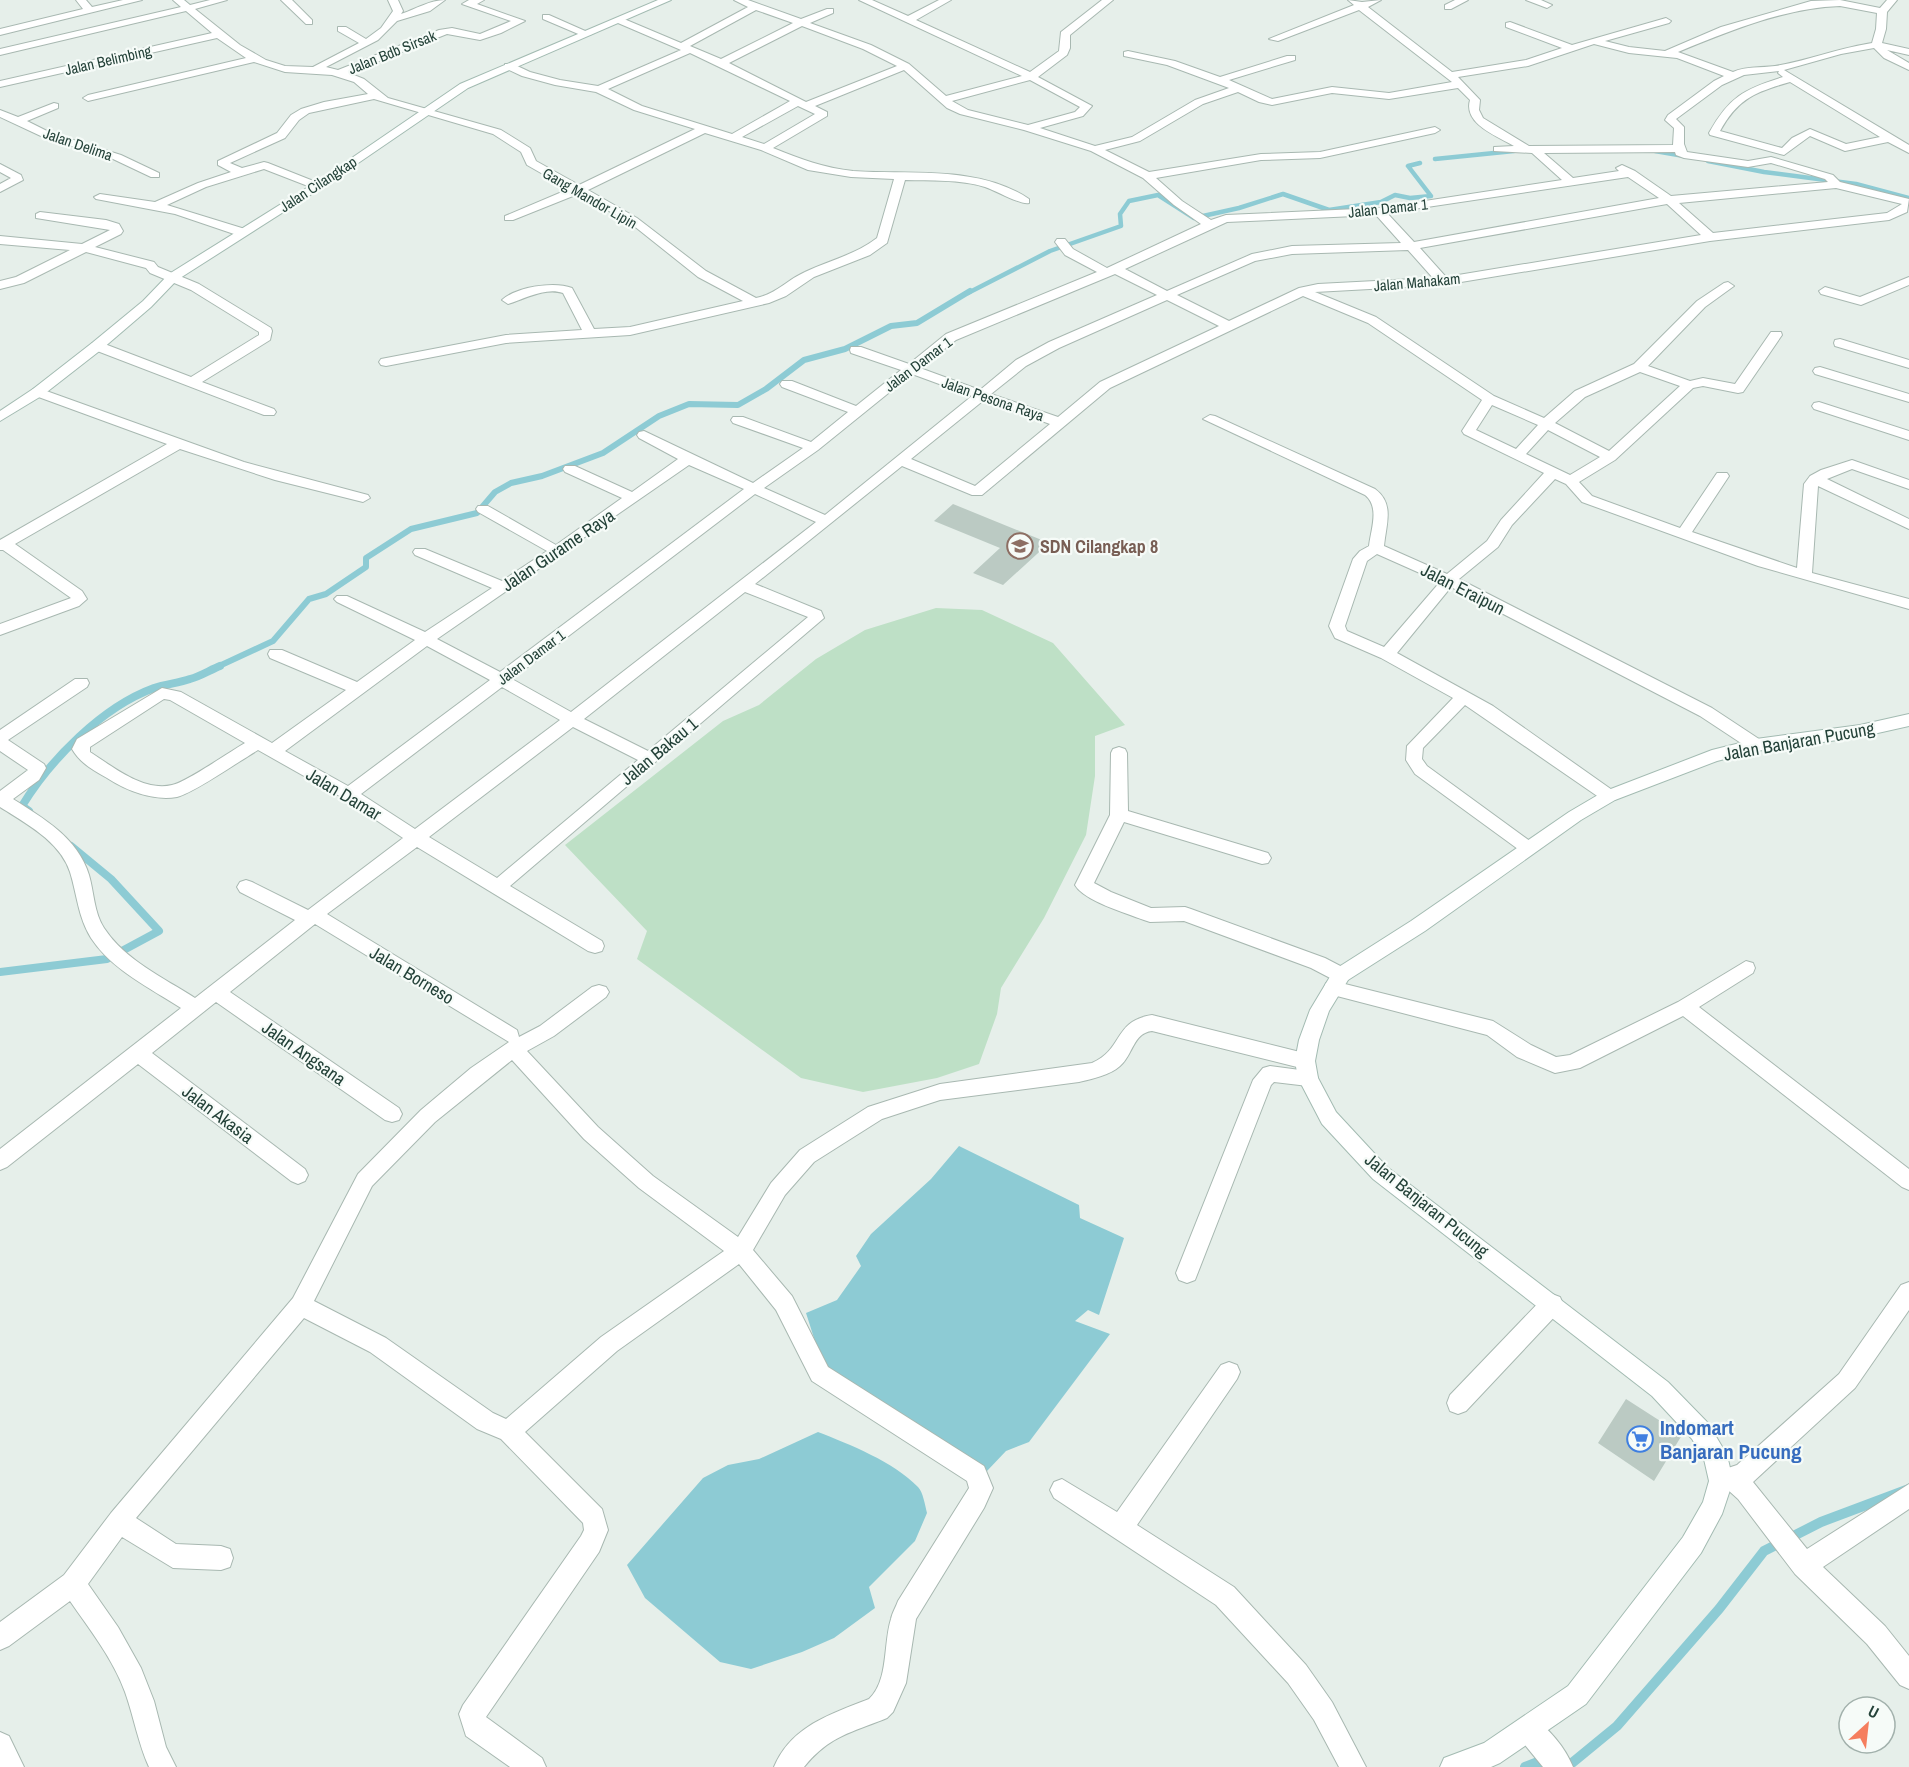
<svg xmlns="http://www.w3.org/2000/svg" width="1909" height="1767" font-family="'Archivo Narrow',sans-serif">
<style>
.green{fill:#bee0c6}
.water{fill:#8dcbd4}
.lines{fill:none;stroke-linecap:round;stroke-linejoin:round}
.stream-far3{stroke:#8dcbd4;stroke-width:4.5}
.stream-far2{stroke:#8dcbd4;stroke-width:6}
.stream-far1{stroke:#8dcbd4;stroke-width:8}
.stream{stroke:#8dcbd4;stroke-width:10}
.building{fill:#bbcac3}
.street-casing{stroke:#a8b8b1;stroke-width:2}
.secondary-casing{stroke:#a3bbb2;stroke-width:2}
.street{fill:#fff;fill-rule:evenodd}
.secondary{fill:#fff;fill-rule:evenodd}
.labels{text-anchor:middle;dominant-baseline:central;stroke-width:4.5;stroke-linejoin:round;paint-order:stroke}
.far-street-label{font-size:15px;fill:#244239;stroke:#f6fbf8}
.education-label{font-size:18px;font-weight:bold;fill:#785e54;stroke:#f6fbf8;text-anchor:start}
.street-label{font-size:18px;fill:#244239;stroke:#f6fbf8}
.near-shop-label{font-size:21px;font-weight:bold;fill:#366cbe;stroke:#f6fbf8;text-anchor:start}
</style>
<rect width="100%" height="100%" fill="#e6efea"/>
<path class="green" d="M936 608 982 610 1053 643 1125 725 1095 736V776L1086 835 1044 918 1001 988 997 1014 979 1064 937 1078 863 1092 801 1078 637 959 647 931 565 845 723 721 759 705 816 659 865 630Z"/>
<path class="water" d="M959 1146 1079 1205 1080 1218 1124 1238 1099 1315 1088 1310 1075 1321 1110 1334 1029 1442 1006 1451 987 1471 822 1363 806 1313 837 1300 861 1266 856 1256 871 1234 931 1179Z
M818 1432C849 1444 894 1462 918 1487 923 1492 925 1505 927 1513L915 1541 869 1587 875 1608 834 1638 802 1652 751 1669 720 1662 645 1598 627 1565 703 1478 728 1465 759 1459Z"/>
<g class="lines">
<path class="stream-far3" d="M1655 151 1684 156
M1435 159 1514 151
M1708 161 1764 172 1856 184 1909 198
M968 293 1050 251 1121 226 1120 214 1129 201 1158 195 1194 218 1239 208 1283 194 1329 210 1381 202 1395 195 1410 198 1431 196 1408 166 1420 163"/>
<path class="stream-far2" d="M217 667 273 641 309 599 326 594 366 567V558L411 529 477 513 495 492 511 483 542 476 603 453 659 416 689 404 738 405 766 389 804 360 845 349 891 326 917 323 970 291"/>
<path class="stream-far1" d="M29 811 22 806C50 760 102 707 154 688 166 684 179 683 190 679 201 676 210 670 220 666
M0 972 107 959 159 931 111 879 71 846"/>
<path class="stream" d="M1525 1767 1538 1762 1549 1767
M1567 1767 1617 1726 1719 1609 1764 1551 1821 1522 1909 1489"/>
</g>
<path class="building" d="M953 504 1049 543 1003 585 973 573 1000 548 934 521Z
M1626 1399 1682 1435 1654 1481 1598 1443Z"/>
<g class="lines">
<g class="street-casing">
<path id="street" d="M76 0H86L92 7 123 0H142L0 35V29L83 9Z
M173 0H184L190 5 210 0H227L195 9 240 45 266 60 285 66 313 67 359 43 338 31V27H346L366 39 381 28 393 11 388 0H398L403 11 401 14C416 9 430 0 445 0L430 11 397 21 378 40 326 67 338 70 439 30 452 28 480 34 511 21 462 4 469 0H484L477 4 525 21 501 33 480 40 447 34 349 73 364 79 388 98 501 130 530 148 536 161 579 185 695 129 634 110 596 92 555 85 522 76 505 68V64H513L530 72 560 80 598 86 681 50 618 23V19H624L681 43 748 7 734 0H748L801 19 827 9H833V13L810 23 871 45 909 64 946 96 1022 76 859 0H872L908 16 939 0H951L916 20 1030 72 1059 51 1061 32 1102 0H1113L1070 35V48L1067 55 1038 77 1092 106 1083 116 1040 128 1095 146 1132 137 1195 100 1229 88 1167 65 1124 56V52L1128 51 1175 61 1220 77 1287 56H1295V60L1229 80 1272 99 1332 87 1389 93 1452 82 1359 10 1278 41 1269 39 1354 5 1348 0 1362 2 1381 0 1368 7 1452 72 1526 60 1562 48 1506 27V23L1510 22 1572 45 1666 18 1671 21 1669 23 1605 41 1629 47 1665 51 1721 27 1811 1 1840 0 1880 8 1887 0H1897L1887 12 1886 29 1882 43 1909 49V55L1887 50 1909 63V70L1884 58 1874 48 1841 54 1784 70 1909 145V153L1888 142 1845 151 1810 136 1784 155 1710 135 1709 133C1729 97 1744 89 1783 77L1778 73 1779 71 1744 75 1722 85 1676 119 1684 127V144L1687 152 1748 161 1771 157 1833 175 1840 182 1909 199 1907 212 1889 220 1710 241 1443 285 1315 292 1376 317 1494 396 1544 418 1575 391 1634 364 1697 301 1724 283 1728 282 1734 286 1705 307 1648 366 1690 381 1703 378 1735 384 1771 332H1781L1782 335 1743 392 1738 393 1703 386 1693 388 1615 460 1579 482 1592 496 1680 528 1717 473H1727L1729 476 1692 532 1797 568 1804 484 1810 476 1821 470 1852 460 1909 480V489L1852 469 1827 479 1909 519V529L1818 486 1812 573 1909 599V609L1758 566 1582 502 1566 484 1555 479 1512 525 1498 547 1459 579 1712 708 1762 741 1764 745 1762 749H1750L1700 716 1451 587 1397 653 1493 706 1615 792 1618 796 1615 800H1603L1465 705 1423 748 1422 759 1427 766 1534 844 1537 848 1534 852 1528 854 1522 852 1415 774 1406 760 1407 746 1453 698 1381 658 1335 638 1329 626 1353 559 1360 551 1369 546C1371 529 1380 507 1365 495L1203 419 1210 415 1215 416 1375 489C1395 504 1386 524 1384 546L1447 574 1487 541 1501 520 1544 473 1464 434 1462 431 1482 400 1368 323 1303 296 1110 388 982 495H972L902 466 755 584 821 611 824 618 510 886 602 941 604 946 602 951 595 953 588 951 417 847 327 914 517 1030 519 1037 540 1026 592 987 599 985 606 987 609 992 606 997 554 1036 527 1051 598 1127 653 1176 738 1237 771 1183 800 1150 868 1107 940 1084 1092 1063C1124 1049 1113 1021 1152 1015L1312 1055 1315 1061 1312 1067 1305 1069 1152 1031C1133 1033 1133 1055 1120 1066 1110 1075 1092 1079 1079 1082L940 1100 882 1119 814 1162 785 1195 753 1250 792 1296 828 1367 984 1466 993 1488 984 1508 916 1619 906 1683 893 1712 887 1718C851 1733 830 1735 804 1767H774C791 1726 831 1714 869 1699 889 1680 883 1644 891 1619 892 1613 896 1607 898 1601L969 1488 967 1481 812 1381 776 1310 739 1264 617 1351 525 1432 602 1509 608 1530 599 1552 486 1717 542 1758 546 1767H510L466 1736 459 1714 463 1705 581 1536 584 1530 583 1523 501 1439 477 1429 370 1352 304 1318 136 1518 176 1544 221 1546 230 1549 233 1558 230 1567 221 1570 173 1568 122 1537 88 1584 118 1627 141 1668 154 1701 166 1747 176 1767H149C138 1743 134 1717 125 1692 113 1659 90 1630 70 1601L9 1646 0 1650V1622L64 1575 111 1513 293 1298 358 1174 421 1110 471 1068 509 1042 315 924 230 992 399 1108 402 1114 399 1120 392 1122 385 1120 216 1002 152 1053 305 1169 308 1175 305 1181 298 1184 291 1181 138 1064 7 1167 0 1170V1149L181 1008C150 988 112 970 91 938 78 917 77 894 70 872 60 841 25 823 0 807V791L28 770 0 751V730L75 679H87L89 683 87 687 8 740 44 764 46 768 39 780 13 799C43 818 78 838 89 875 94 892 94 913 104 928 125 960 164 978 195 998L295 920 240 892 237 887 240 882 246 880 252 882 308 910 403 838 343 798 258 750C241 760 194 793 177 797 153 801 127 791 107 778 93 770 80 763 72 749L77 739 162 688 181 692 272 743 346 690 270 658 268 654 270 650H282L357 682 415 640 337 602 334 599 337 596H347L425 632 492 588 415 555 413 552 415 549H425L502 581 547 551 478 512 476 509 478 506H488L556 545 622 498 565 472 563 469 565 466H575L632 492 678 459 639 438 637 435 639 432 644 431 753 483 803 448 733 423 731 420 733 417H743L811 442 848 412 782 387 780 384 782 381H792L856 406 901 370 851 353 850 350 851 347H861L909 364 946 334 1097 272 1065 255 1055 242 1057 239H1065L1073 249 1107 268 1201 224 1174 205 1143 178 1091 151 1024 130 960 114 947 108 904 70 815 106 827 112V116L773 148C800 159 824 168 853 171 910 175 979 165 1029 199V203C1020 205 997 191 985 187 960 179 931 181 905 180L887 243 870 255 814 277 786 296 769 303 630 335 506 343 386 366 381 365 379 362 381 359 506 335 582 330 563 293C545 287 525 299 508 304L502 300C516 287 554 281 572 288L594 329 630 327 743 301 698 277 629 222 578 194 513 220H505V216L569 189 527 165 521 152 493 134 374 99 309 113 299 120 285 138 230 163 242 168 264 162 268 163 321 184V188H313L264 169 206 187 167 205 245 229V235H237L175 214 96 199 94 197 100 194 155 202 198 183 231 172 218 165V161L277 133 291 115 301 109 324 102 368 94 354 82 332 75 285 72 254 62 88 101 83 98 88 95 246 58 217 38 0 87V81L212 33 186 11 0 55V49L181 7ZM1840 6 1877 13 1876 29 1872 43C1839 48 1807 61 1775 66 1761 68 1746 66 1733 72L1678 52C1730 31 1784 8 1840 6ZM756 10 793 23 721 59 690 46ZM802 26 863 49 897 66 806 102 729 63ZM1594 44 1629 53 1677 58 1724 76 1714 81 1668 115 1665 120 1674 128 1673 145 1529 146 1483 118 1479 110 1480 100 1458 77 1528 66ZM690 53 790 101 732 134 642 106 608 89ZM1030 80 1080 107 1075 112 1028 125 968 110 952 101ZM1790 82 1880 137 1846 144 1810 129 1792 138 1782 148 1720 131C1738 98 1756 92 1790 82ZM1458 88 1470 100C1463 124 1497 136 1514 146L1494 147V151L1532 153 1562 180 1379 208 1226 215 1211 220 1182 201 1156 178 1261 160 1320 158 1435 133 1440 130 1435 127 1320 152 1261 154 1149 172 1105 150 1140 141 1203 104 1238 92 1259 102 1272 105 1332 93 1389 99ZM798 106 815 114 764 144 742 137ZM705 133 761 150 808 170 851 177 894 179 877 238C855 255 830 260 805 272 787 280 776 294 756 298L706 271 637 218 588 190ZM1675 152 1676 155 1684 158 1748 167 1771 163 1825 179 1828 182 1671 196 1635 171 1622 165 1616 168 1619 171 1573 178 1544 153ZM1628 177 1659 198 1414 242 1387 213ZM1836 188 1902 204 1887 213 1713 233 1679 203ZM1667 204 1701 235 1446 277 1420 248ZM1376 215 1401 243 1292 246 1252 254 1167 291 1125 269 1227 222ZM1408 250 1433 278 1318 284 1299 288 1229 321 1177 295 1255 261 1292 254ZM1115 274 1157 295 1049 342 1016 360 980 390 920 368 956 340ZM1167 300 1219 326 1100 382 1058 417 991 394 1026 366 1059 348ZM1640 372 1680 386 1609 451 1555 423 1585 397ZM912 374 972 396 825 515 764 488 818 450ZM984 400 1050 424 975 486 911 459ZM1492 405 1538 425 1516 449 1476 430ZM1548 430 1600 457 1570 475 1526 454ZM689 465 744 489 500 672 437 639ZM755 494 816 522 571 712 512 679ZM1377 554 1440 582 1384 647 1347 631 1345 626 1367 561ZM745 592 808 617 648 751 584 719ZM427 646 490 680 348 786 285 751ZM502 687 560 720 415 829 361 794ZM164 699 170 700 245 743C229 752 187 782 172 785 143 792 112 766 90 752V747ZM573 727 638 760 497 878 429 837ZM512 1060 584 1139 639 1188 724 1251 601 1337 506 1419 493 1413 386 1338 314 1301 372 1186 435 1122Z
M281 0H292L312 20V24H306Z
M1455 0H1468L1451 9H1445V5Z
M1526 0H1541L1552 5 1547 8Z
M543 15H549L592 34 583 36 543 19Z
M54 103 58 104V108L27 121 51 133 121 155 159 173V177H151L113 159 43 137 0 117V110L18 117Z
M0 164 21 175 23 180 0 192V184L11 178 0 172Z
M40 212 106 220 119 224 123 231 121 234 95 247 154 262 158 267 199 284 271 328 272 331 270 340 202 382 274 409 276 412 274 415H264L92 349 91 346 92 343H102L191 377 259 335V332L191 290 150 273 146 268 86 252 24 283 0 289V281L16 277 70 250 0 244V236L82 244 110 230 36 218V214Z
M1909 277V285L1861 305 1821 294 1819 291 1825 287 1860 297Z
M1840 339 1909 360V368L1835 346 1834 343 1835 340Z
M1820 367 1909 394V402L1815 374 1813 371 1815 368Z
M38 388 244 462 368 495 370 498 363 502 275 480 180 449 15 544 82 591 87 599 79 606 0 635V624L71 598 3 550H0V540L167 444 33 395 31 392 33 389Z
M1819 402 1909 431V440L1814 409 1812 406 1814 403Z
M1119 747 1125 749 1127 753 1128 811 1268 853 1271 858 1268 863 1262 864 1124 822 1094 883 1111 892 1151 908 1185 907 1191 909 1325 958 1348 970 1350 975 1348 980 1341 982 1334 980 1311 968 1184 921 1150 922 1144 920C1126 913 1084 901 1075 885L1110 815 1111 753 1113 749Z
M1746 961 1753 963 1755 968 1753 973 1699 1007 1909 1169V1190L1902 1187 1683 1016 1580 1068 1555 1073 1517 1057 1487 1035 1333 995 1326 993 1324 988 1326 983 1333 981 1493 1021 1531 1045 1556 1057 1570 1055 1678 1002Z
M1270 1066 1315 1072 1318 1078 1315 1084 1308 1086 1274 1082 1271 1085 1195 1280 1187 1283 1179 1280 1176 1273 1253 1080 1263 1068Z
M1909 1282V1310L1855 1388 1753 1482 1807 1549 1909 1484V1509L1823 1567 1885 1626 1909 1656V1689L1900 1685 1867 1644 1795 1574 1738 1499 1728 1490 1721 1492 1713 1489 1709 1481 1713 1473 1737 1465 1839 1374 1901 1285Z
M1552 1294 1560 1297 1563 1304 1560 1311 1466 1411 1458 1414 1450 1411 1447 1403 1450 1395 1544 1297Z
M1229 1362 1237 1365 1240 1372 1237 1379 1137 1525 1234 1587 1306 1665 1332 1702 1366 1767H1339L1314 1720 1288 1683 1216 1605 1054 1498 1050 1490 1054 1482 1062 1479 1117 1512 1221 1365Z
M1529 1717C1547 1724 1566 1749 1573 1767H1543L1520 1739 1516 1730 1520 1721Z
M0 1732 9 1736 24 1767H0Z"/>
</g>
<g class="secondary-casing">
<path id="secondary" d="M658 0H671L468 88 329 183 177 280 151 307 102 349 43 395 0 421V411L33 389 92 343 143 301 169 274 321 179 460 84Z
M1909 714V726L1860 737 1756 751 1717 761 1615 800 1581 820 1425 931 1348 980 1329 1011 1319 1040 1315 1061 1318 1078 1336 1112 1387 1167 1668 1382 1708 1423 1727 1455 1733 1481 1722 1514 1701 1553 1586 1704 1500 1763 1491 1767H1440L1444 1758 1484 1743 1568 1686 1683 1537 1703 1502 1709 1481 1704 1459 1692 1439 1652 1396 1373 1179 1322 1124 1298 1078 1295 1061 1299 1040 1310 1010 1334 970 1411 921 1569 812 1603 792 1712 750 1756 739 1860 725Z"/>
</g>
<use href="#street" class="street"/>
<use href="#secondary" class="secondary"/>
</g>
<defs>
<g id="school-ring" transform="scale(1.35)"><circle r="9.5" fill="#f6fbf8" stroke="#8d6e63" stroke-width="1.5"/><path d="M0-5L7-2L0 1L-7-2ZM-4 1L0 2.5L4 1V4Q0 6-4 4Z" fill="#8d6e63"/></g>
<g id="supermarket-ring" transform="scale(1.35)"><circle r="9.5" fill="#f6fbf8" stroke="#3f7fe0" stroke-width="1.5"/><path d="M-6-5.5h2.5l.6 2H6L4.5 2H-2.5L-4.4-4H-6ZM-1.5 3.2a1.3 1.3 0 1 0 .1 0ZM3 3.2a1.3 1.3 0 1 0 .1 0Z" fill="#3f7fe0"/></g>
</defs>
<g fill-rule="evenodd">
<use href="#school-ring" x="1020" y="546"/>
<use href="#supermarket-ring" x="1640" y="1439"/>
</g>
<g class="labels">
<g class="far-street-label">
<text transform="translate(392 52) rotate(-22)">Jalan Bdb Sirsak</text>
<text transform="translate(108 60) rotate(-13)">Jalan Belimbing</text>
<text transform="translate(78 144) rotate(19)">Jalan Delima</text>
<text transform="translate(318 184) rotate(-33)">Jalan Cilangkap</text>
<text transform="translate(590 198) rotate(30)">Gang Mandor Lipin</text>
<text transform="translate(1388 208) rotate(-6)">Jalan Damar 1</text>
<text transform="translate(1417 282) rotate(-5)">Jalan Mahakam</text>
<text transform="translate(918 364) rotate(-37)">Jalan Damar 1</text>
<text transform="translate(993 399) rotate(19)">Jalan Pesona Raya</text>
<text transform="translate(531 657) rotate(-37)">Jalan Damar 1</text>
</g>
<g class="education-label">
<text x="1040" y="546">SDN Cilangkap 8</text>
</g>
<g class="street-label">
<text transform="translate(558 550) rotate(-34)">Jalan Gurame Raya</text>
<text transform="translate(1463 589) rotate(27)">Jalan Eraipun</text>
<text transform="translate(1799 741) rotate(-10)">Jalan Banjaran Pucung</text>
<text transform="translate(659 751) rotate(-40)">Jalan Bakau 1</text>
<text transform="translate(344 794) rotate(31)">Jalan Damar</text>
<text transform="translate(412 975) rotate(31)">Jalan Borneso</text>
<text transform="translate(304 1053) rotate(35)">Jalan Angsana</text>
<text transform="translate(218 1114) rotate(37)">Jalan Akasia</text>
<text transform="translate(1427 1205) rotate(39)">Jalan Banjaran Pucung</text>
</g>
<g class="near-shop-label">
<text x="1660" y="1427">Indomart<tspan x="1660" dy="24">Banjaran Pucung</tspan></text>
</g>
</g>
<g transform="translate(1867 1725) rotate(27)"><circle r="28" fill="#f6fbf8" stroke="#a2b1ac" stroke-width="1.5"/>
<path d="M0-4.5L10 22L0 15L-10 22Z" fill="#f57e5e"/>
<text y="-9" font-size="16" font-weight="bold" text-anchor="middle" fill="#244239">U</text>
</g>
</svg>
